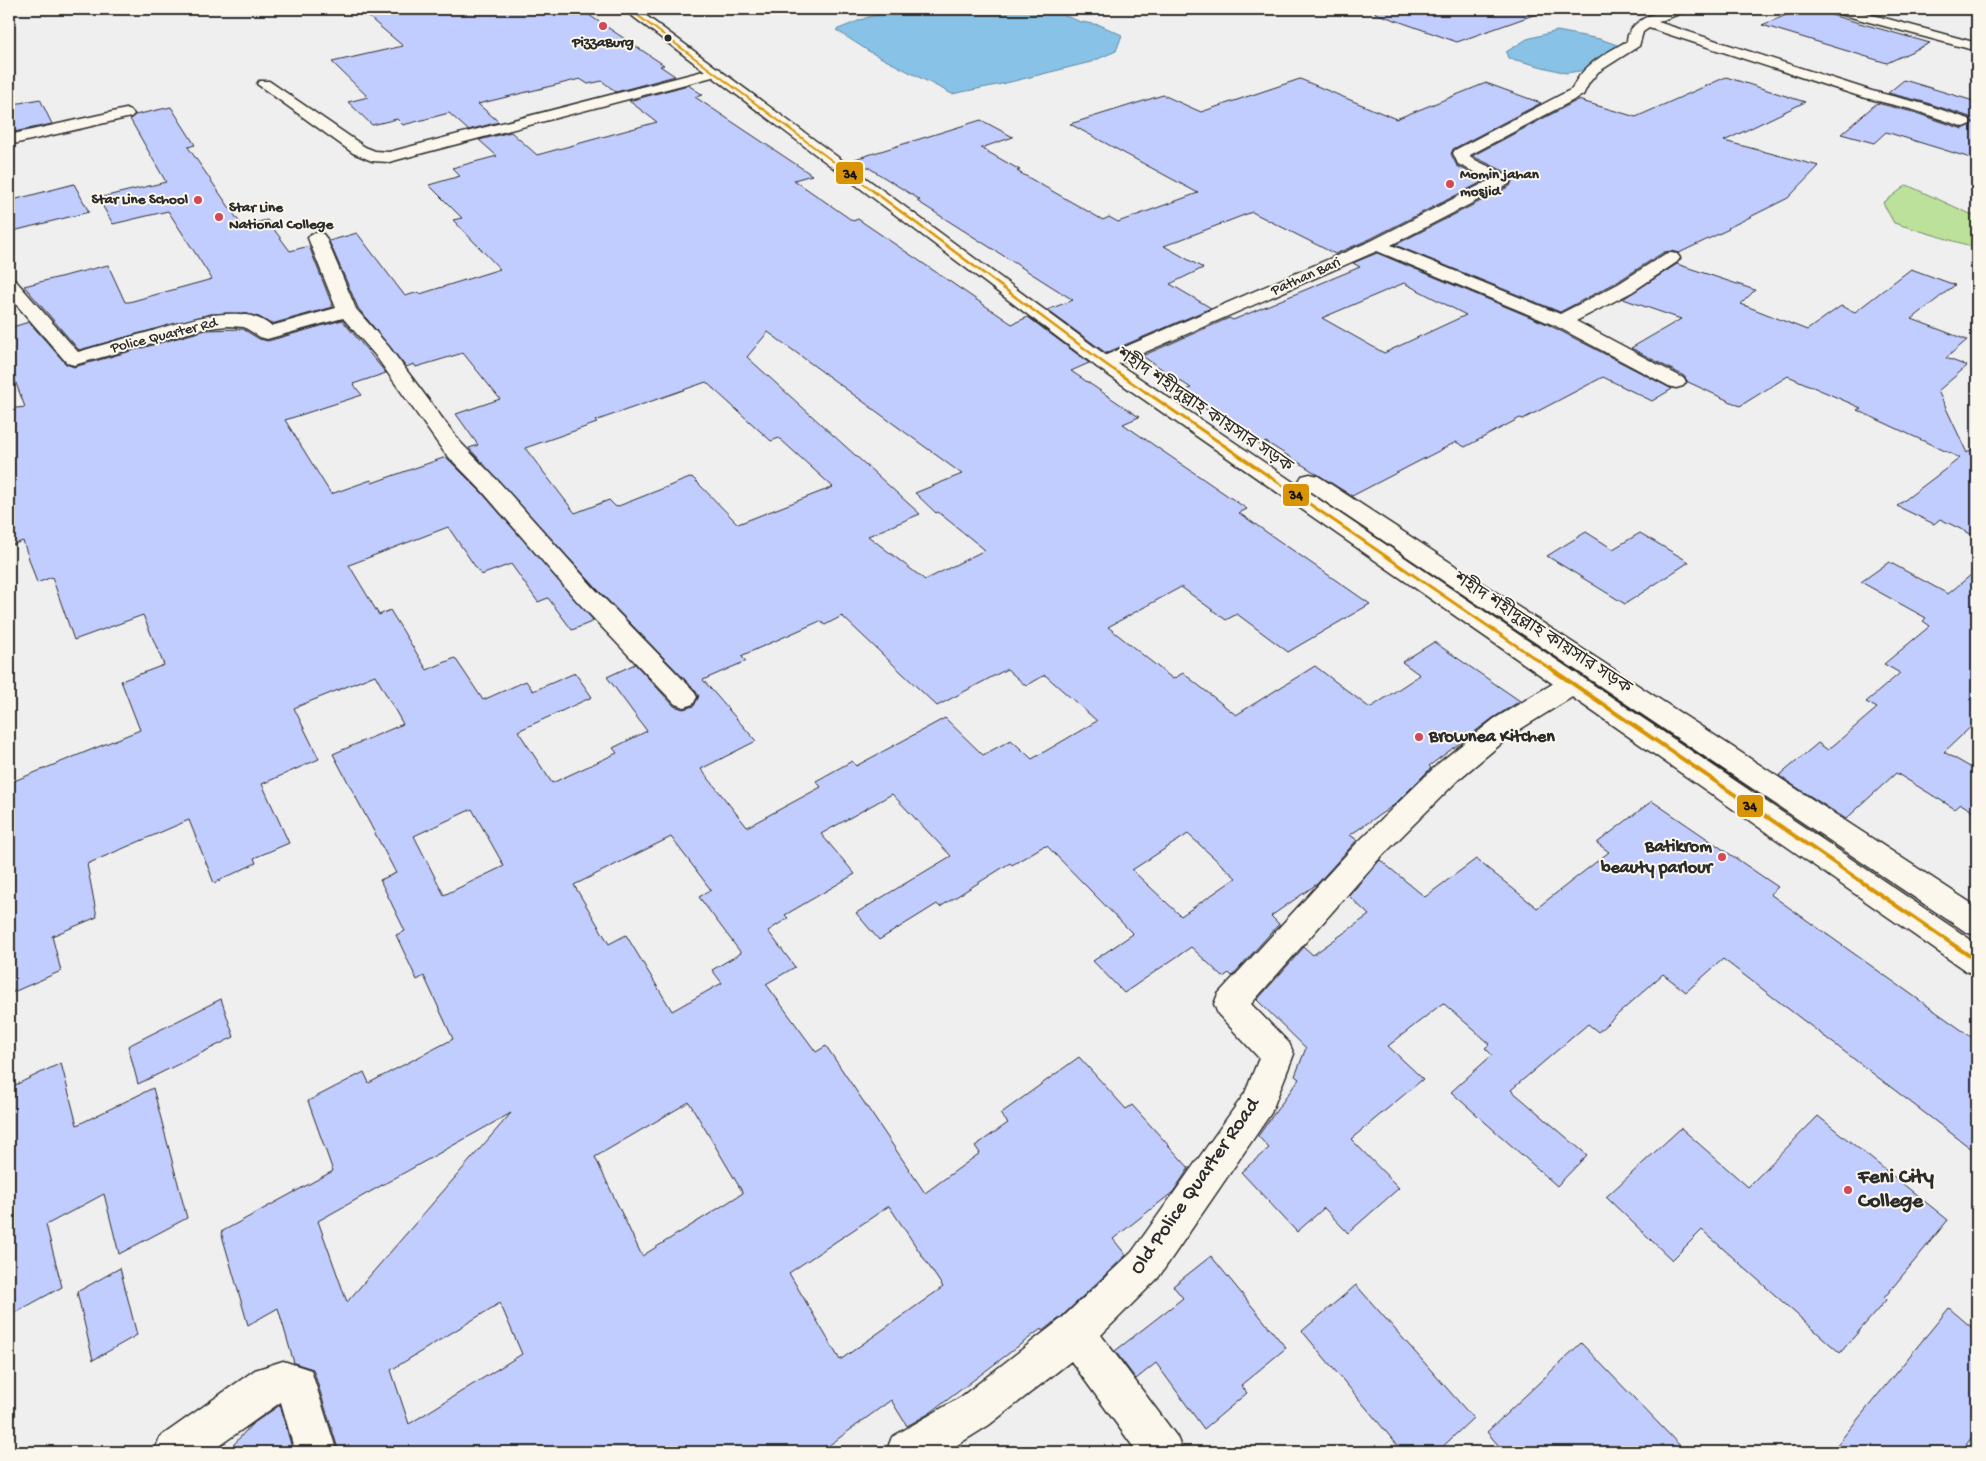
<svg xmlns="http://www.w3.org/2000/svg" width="1986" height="1461" font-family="'Gochi Hand','Noto Sans Bengali',sans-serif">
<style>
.green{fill:#bce19b;stroke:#748663}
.water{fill:#88c2e7;stroke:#63869c}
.building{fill:#c1cdff;stroke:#2b2b2b;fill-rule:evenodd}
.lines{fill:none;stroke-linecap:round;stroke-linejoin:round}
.minor-casing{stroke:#2b2b2b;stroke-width:3}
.secondary-casing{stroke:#2b2b2b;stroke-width:3}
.minor{fill:#fbf7ec;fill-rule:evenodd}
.secondary{fill:#fbf7ec;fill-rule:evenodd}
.bus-1-far3-casing{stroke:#fbf7ec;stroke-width:4}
.bus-1-far2-casing{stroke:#fbf7ec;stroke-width:5}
.bus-1-far1-casing{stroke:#fbf7ec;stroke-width:6}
.bus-1-casing{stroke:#fbf7ec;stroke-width:8}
.bus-1-far3{stroke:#d89406;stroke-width:2}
.bus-1-far2{stroke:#d89406;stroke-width:2.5}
.bus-1-far1{stroke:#d89406;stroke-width:3}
.bus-1{stroke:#d89406;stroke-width:4}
.poi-dot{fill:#d1495b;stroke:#fbf7ec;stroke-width:2}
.bus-dot{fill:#2b2b2b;stroke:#fbf7ec;stroke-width:2}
.labels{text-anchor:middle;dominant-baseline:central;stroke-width:4;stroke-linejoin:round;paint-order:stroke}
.far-poi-label{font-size:15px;font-weight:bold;fill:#2b2b2b;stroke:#fbf7ec;text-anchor:start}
.far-street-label{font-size:15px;fill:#2b2b2b;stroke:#fbf7ec}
.street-label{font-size:18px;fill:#2b2b2b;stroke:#fbf7ec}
.poi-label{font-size:18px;font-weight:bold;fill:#2b2b2b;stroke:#fbf7ec;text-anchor:start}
.near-poi-label{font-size:21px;font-weight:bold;fill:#2b2b2b;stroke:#fbf7ec;text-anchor:start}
.near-street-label{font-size:21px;fill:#2b2b2b;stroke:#fbf7ec}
.line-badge{stroke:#fbf7ec;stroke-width:2}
.pale-badge-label{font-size:14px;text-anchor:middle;font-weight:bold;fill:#111}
</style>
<rect width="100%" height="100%" fill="#efeff0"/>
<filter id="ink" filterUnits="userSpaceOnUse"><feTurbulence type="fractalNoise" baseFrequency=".02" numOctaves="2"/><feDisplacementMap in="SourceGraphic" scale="10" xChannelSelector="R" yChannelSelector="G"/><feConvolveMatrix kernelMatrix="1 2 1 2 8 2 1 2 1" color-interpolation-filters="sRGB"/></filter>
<g filter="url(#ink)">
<path class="green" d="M1907 185 1977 217V248L1894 223 1883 203Z"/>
<path class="water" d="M910 9H1048L1081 22 1100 25 1122 35 1116 51 1091 62 1002 84 952 94 870 52 836 30 868 17Z
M1557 31 1600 39 1623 47 1586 70 1566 73 1508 58 1506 52 1527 39Z"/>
<path class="building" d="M359 9H580L664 65 660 66 675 76 616 92 602 81 588 84 580 79 478 104 499 122 468 130 449 113 403 125 397 119 372 125 348 102 368 97 332 62 403 46Z
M1376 9H1539V13L1457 42 1375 13Z
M1801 9H1810L1930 43 1887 63 1762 25Z
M1726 77 1805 102 1724 141 1819 166 1788 198 1728 228 1729 229 1679 253 1671 251 1664 252 1617 282 1560 312 1395 245 1510 186 1513 179 1510 174 1472 156 1578 100 1636 117Z
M1300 79 1396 119 1486 83 1541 103 1453 149 1451 154 1457 166 1486 180 1370 239 1335 254 1252 212 1164 246 1203 268 1170 284 1211 308 1106 353 1047 310 1073 300 917 201 920 200 855 159 981 120 1013 137 981 148 1020 170 1017 171 1103 220 1109 217 1118 222 1198 193 1070 124 1163 95 1201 112Z
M1904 80 1977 102V160L1886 132 1874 143 1841 134 1877 103 1913 112 1963 129 1973 123 1970 117 1924 102 1888 93Z
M688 85 703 95 695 97 812 175 794 180 853 221 858 219 1012 324 1028 317 1089 363 1071 371 1139 417 1123 424 1247 509 1239 513 1370 604 1288 652 1237 614 1226 620 1181 587 1108 627 1173 679 1183 673 1236 715 1315 666 1370 708 1420 675 1402 662 1434 642 1520 701 1493 718 1429 766 1431 768 1394 805 1350 835 1357 840 1317 884 1271 916 1279 924 1232 976 1229 973 1223 977 1191 947 1124 993 1093 961 1133 934 1047 846 1042 847 1012 865 1010 863 940 907 937 904 879 940 856 913 951 856 892 794 821 834 855 874 785 915 788 918 768 931 795 967 766 984 816 1052 826 1046 925 1193 980 1153 975 1146 1008 1123 1000 1114 1079 1057 1126 1109 1132 1105 1189 1168 1173 1192 1113 1239 1126 1255 1060 1318 1042 1331 1041 1329 930 1413 907 1426 891 1400 820 1452H339L313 1369 294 1363 278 1308 248 1325 221 1232 333 1171 308 1101 364 1072 369 1083 453 1039 424 976 417 980 396 935 405 931 380 880 396 873 333 754 403 724 375 675 294 708 319 759 262 784 289 843 254 858 256 863 214 883 189 820 87 864 97 917 52 936 61 971 9 994V783L140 730 121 681 164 665 143 615 74 640 52 577 37 583 23 541 9 546V409L25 407 9 365V328L29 322 66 364 74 367 206 330 243 329 259 339 268 341 342 320 386 373 353 384 362 395 285 420 331 494 371 480 372 483 446 457 482 493 594 621 572 630 548 598 538 602 511 564 481 575 448 527 349 565 379 615 390 610 427 670 455 658 483 700 526 681 533 691 575 673 592 697 518 731 552 783 617 753 613 748 647 731 607 677 635 664 674 706 683 709 694 706 699 696 694 689 596 588 469 448 478 445 456 414 500 399 463 353 416 367 414 364 406 367 358 308 329 241 357 233 405 296 419 292 420 294 500 269 453 220 462 218 429 185 460 176 452 168 497 156 479 140 511 132 537 155 657 122 629 101ZM768 332 962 474 915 493 936 513 938 512 985 550 925 580 868 536 920 514 747 357ZM706 382 771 441 779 438 833 487 738 524 692 477 616 507 609 500 575 513 525 448 597 423 595 421ZM842 616 937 706 1007 669 1026 686 1045 675 1097 721 1032 759 1011 740 983 755 945 718 856 766 852 761 816 781 821 787 747 827 701 769 756 741 703 680 746 661 741 656 820 621 825 625ZM472 809 504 866 444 895 414 836ZM1188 834 1236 878 1181 916 1132 870ZM671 837 711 890 699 897 741 953 712 970 722 983 672 1011 626 935 609 944 574 885ZM689 1102 743 1193 642 1256 595 1157ZM511 1113 347 1302 318 1221ZM889 1206 943 1287 840 1360 789 1273ZM500 1303 522 1354 409 1424 391 1370Z
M40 99 52 124 9 133V105Z
M171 107 195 145 188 147 242 226 267 220 290 251 309 246 333 307 271 324 259 317 244 313 210 314 79 350 24 286 108 265 125 302H129L212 279 168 211 113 224 98 198 166 182 130 119 135 115Z
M74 184 89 212 9 232V201Z
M1377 253 1547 324 1672 389 1652 401 1603 377 1523 419 1520 418 1465 447 1456 442 1352 496 1266 442 1260 445 1181 393 1191 388 1142 356 1229 318 1233 320 1360 267 1353 263ZM1404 283 1466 315 1384 353 1322 318Z
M1677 264 1755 290 1741 304 1807 330 1841 306 1855 312 1911 269 1955 285 1912 319 1967 340 1946 358 1967 366 1938 391 1967 453 1977 445V537L1940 519 1934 524 1897 506 1960 458 1857 410 1861 408 1788 376 1740 406 1688 382 1684 376 1631 348 1681 319 1623 299Z
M1586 532 1613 549 1640 533 1689 562 1625 604 1547 556Z
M1889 562 1948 594 1977 570V721L1944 752 1977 771V814L1961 804 1955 809 1896 773 1846 819 1779 776 1818 743 1828 750 1877 708 1866 702 1900 673 1884 664 1930 626 1923 621 1926 618 1861 582Z
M1652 801 1778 887 1770 894 1977 1041V1153L1723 959 1686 992 1663 974 1598 1032 1588 1024 1511 1090 1587 1155 1557 1186 1451 1092 1492 1055 1485 1048 1490 1044 1443 1003 1388 1046 1423 1079 1351 1139 1399 1188 1348 1233 1324 1208 1297 1232 1241 1172 1269 1148 1258 1136 1299 1079 1295 1076 1306 1048 1257 1000 1304 947 1313 955 1369 915 1349 896 1380 860 1425 897 1476 859 1537 908 1609 852 1597 843Z
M221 999 234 1037 138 1084 128 1046Z
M61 1063 77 1125 153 1088 187 1218 119 1254 104 1194 46 1225 62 1287 9 1316V1088Z
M1818 1116 1948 1220 1884 1298 1886 1300 1840 1353 1702 1230 1672 1260 1606 1197 1681 1128 1748 1187Z
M1211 1256 1286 1348 1241 1385 1247 1393 1204 1429 1156 1363 1136 1379 1115 1351 1183 1298 1173 1286Z
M120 1268 137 1335 93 1360 77 1292Z
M1356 1285 1473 1418 1437 1452H1403L1302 1331Z
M1949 1308 1977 1332V1430L1961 1452H1831Z
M1581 1343 1686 1452H1504L1487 1432Z
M280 1405 293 1452H227L251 1425Z"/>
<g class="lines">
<g class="minor-casing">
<path id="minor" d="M1667 9H1686L1684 12 1658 22 1872 91 1924 104 1969 119 1972 122 1969 125 1964 127 1914 110 1862 97 1649 28 1643 32 1639 46 1598 72 1589 83 1583 95 1470 155 1471 158 1509 176 1511 180 1509 184 1391 245 1560 314 1618 284 1665 254 1671 253 1677 254 1680 258 1677 262 1632 292 1576 321 1683 378 1686 382 1683 386 1676 388 1669 386 1554 325 1377 251 1111 367 1104 369 1097 367 1094 363 1097 359 1371 241 1490 180 1458 164 1453 153 1455 150 1572 89C1582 65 1605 54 1627 41 1628 22 1652 14 1667 9Z
M1830 9H1851L1977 43V51L1832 12Z
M715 68 720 69 722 72 720 75 389 162 372 161 353 153 257 84 259 81H269L365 147 375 151 389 152Z
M126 109 131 111 134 114 131 117 9 145V135Z
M317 233 323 234 326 238 356 309 389 347 460 442 499 482 595 589 693 690 697 697 693 704 684 707 675 704 577 601 483 492 444 452 375 355 343 318 267 339 260 337 244 327 229 326 206 328 74 365 67 363 9 296V279L16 281 78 352C102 345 125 338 149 332 182 322 240 300 271 326L336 308 308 238 311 234Z
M1573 675 1582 677 1586 684 1582 691 1514 733 1459 779 1378 860 1251 1004 1289 1043 1294 1054 1271 1113 1158 1278 1101 1335 1177 1437 1183 1452H1137L1071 1361 989 1425 946 1452H886L892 1437 961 1397 1061 1319 1132 1252 1245 1093 1259 1058 1218 1014 1214 1004 1218 994 1356 844 1439 763 1494 719 1564 677Z
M283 1361 311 1370 337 1452H295L281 1402 210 1452H154L160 1437 255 1370Z"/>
</g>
<g class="secondary-casing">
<path id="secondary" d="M623 9H637L1111 359 1977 944V975L1966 971 1097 367Z
M1310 474 1318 476 1977 907V936L1966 932 1302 486 1299 481 1302 476Z"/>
</g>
<use href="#minor" class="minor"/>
<use href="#secondary" class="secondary"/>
<g class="bus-1-far3-casing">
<path id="bus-1-far3" d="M629 9 850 174"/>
</g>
<g class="bus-1-far2-casing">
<path id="bus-1-far2" d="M849 173 1104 363 1147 393"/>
</g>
<g class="bus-1-far1-casing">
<path id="bus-1-far1" d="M1146 392 1552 670"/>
</g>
<g class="bus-1-casing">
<path id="bus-1" d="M1550 668 1977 961"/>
</g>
<use href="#bus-1-far3" class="bus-1-far3"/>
<use href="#bus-1-far2" class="bus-1-far2"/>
<use href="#bus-1-far1" class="bus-1-far1"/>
<use href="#bus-1" class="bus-1"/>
</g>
</g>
<g class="poi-dot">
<circle cx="603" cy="26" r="5"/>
<circle cx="1450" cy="184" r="5"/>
<circle cx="198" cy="200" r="5"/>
<circle cx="219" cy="217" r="5"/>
<circle cx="1419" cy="737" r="5"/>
<circle cx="1722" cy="857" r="5"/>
<circle cx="1848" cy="1190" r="5"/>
</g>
<circle class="bus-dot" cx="668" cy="38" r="4.5"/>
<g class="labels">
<g class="far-poi-label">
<text x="603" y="43" text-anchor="middle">PizzaBurg</text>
<text x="1460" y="175">Momin jahan<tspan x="1460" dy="17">mosjid</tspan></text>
<text x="188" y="200" text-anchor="end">Star Line School</text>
<text x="229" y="208">Star Line<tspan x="229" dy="17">National College</tspan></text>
</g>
<g class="far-street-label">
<text transform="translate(1306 277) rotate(-24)">Pathan Bari</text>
<text transform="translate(164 336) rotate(-14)">Police Quarter Rd</text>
</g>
<g class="street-label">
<text transform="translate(1204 411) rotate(34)">শহীদ শহীদুল্লাহ কায়সার সড়ক</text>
<text transform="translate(1542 634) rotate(33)">শহীদ শহীদুল্লাহ কায়সার সড়ক</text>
</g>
<g class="poi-label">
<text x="1429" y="737">Brownea Kitchen</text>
<text x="1712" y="847" text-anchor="end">Batikrom<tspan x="1712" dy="21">beauty parlour</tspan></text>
</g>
<g class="near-poi-label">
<text x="1858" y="1178">Feni City<tspan x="1858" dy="24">College</tspan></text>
</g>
<g class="near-street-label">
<text transform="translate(1196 1187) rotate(-55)">Old Police Quarter Road</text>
</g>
</g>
<g class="line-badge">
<rect x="835" y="161" width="29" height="24" rx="5" fill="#d89406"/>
<rect x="1282" y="483" width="28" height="24" rx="5" fill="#d89406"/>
<rect x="1736" y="794" width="28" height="24" rx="5" fill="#d89406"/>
</g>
<g class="pale-badge-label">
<text x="850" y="178">34</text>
<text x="1296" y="499">34</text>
<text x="1750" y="810">34</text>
</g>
<rect width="1986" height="1461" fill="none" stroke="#fbf7ec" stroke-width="30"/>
<rect x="15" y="15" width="1956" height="1431" fill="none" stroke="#2b2b2b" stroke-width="2" filter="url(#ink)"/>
</svg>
